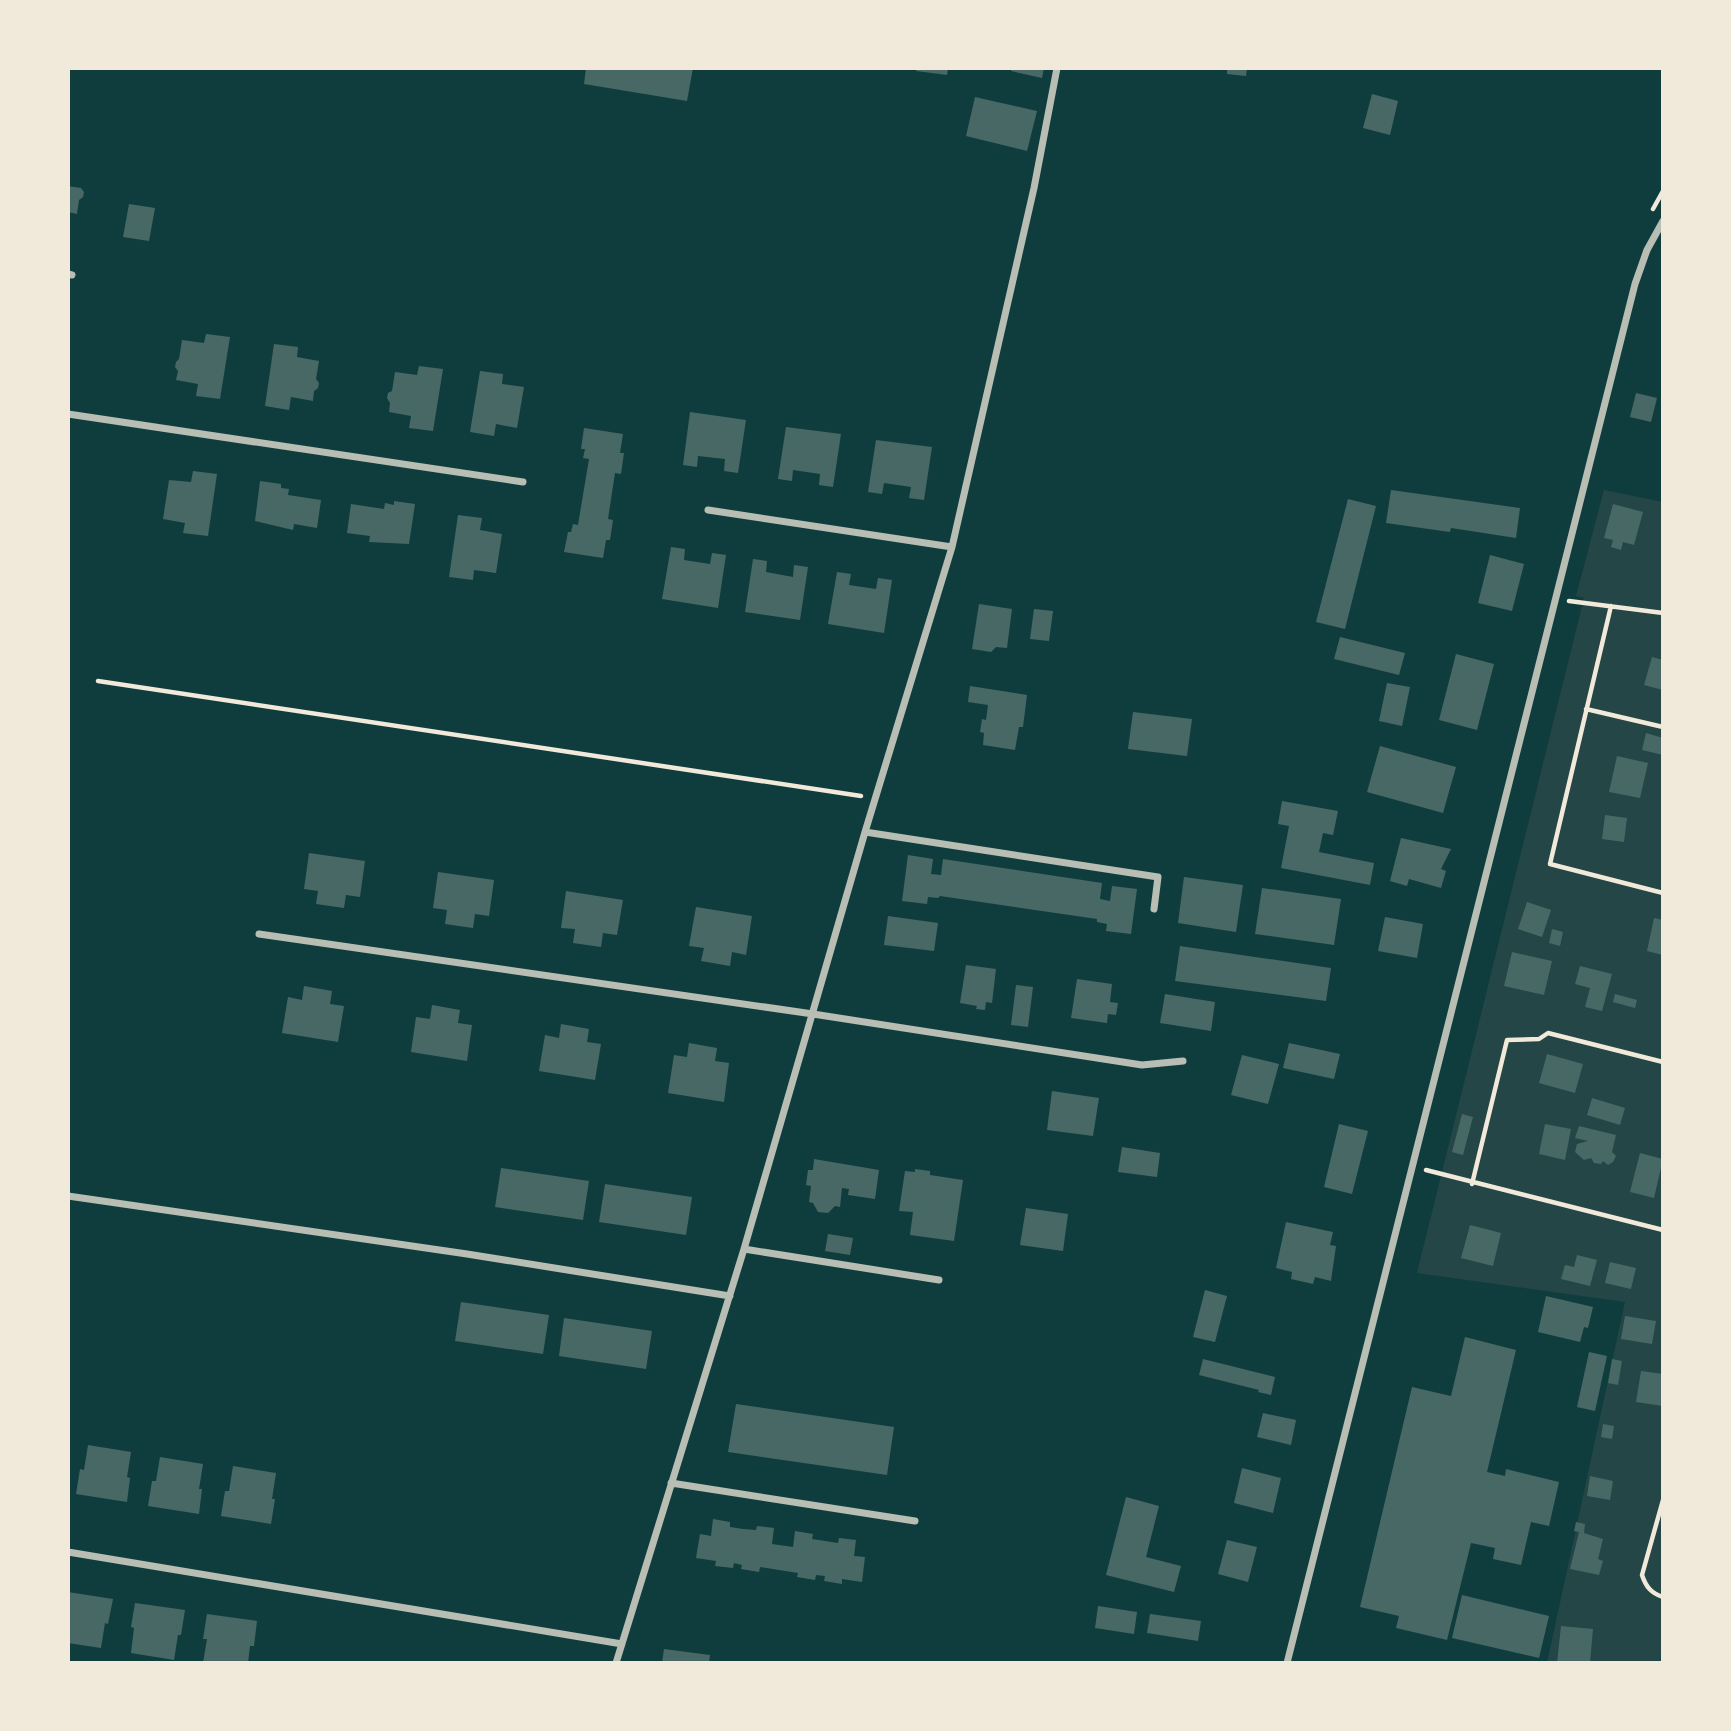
<svg xmlns="http://www.w3.org/2000/svg" width="1731" height="1731" font-family="'Fira Sans',sans-serif">
<style>
.green{fill:#244646}
.building{fill:#486865}
.lines{fill:none;stroke-linecap:round;stroke-linejoin:round}
.path{stroke:#f1e9da;stroke-width:4.5}
.minor{stroke:#b8beb3;stroke-width:7}
</style>
<rect width="100%" height="100%" fill="#0f3d3e"/>
<path class="green" d="M1604 490 1663 502V1663H1547L1625 1302 1417 1273 1584 598 1576 596Z"/>
<path class="building" d="M586 68H693L687 101 584 84Z
M917 68H948L947 75 916 71Z
M1012 68H1044L1042 78 1011 71Z
M1227 68H1247L1246 76 1227 74Z
M1372 94 1398 101 1390 135 1363 128Z
M975 97 1037 111 1027 151 966 136Z
M68 186 81 188 84 192 83 197 79 200 77 214 68 212Z
M129 204 155 208 149 241 123 237Z
M206 334 230 337 220 399 196 396 198 384 176 380 178 371 175 367 176 362 179 359 182 340 204 343Z
M274 344 298 347 297 357 319 361 316 379 319 383 318 388 314 391 313 401 291 397 289 410 265 406Z
M419 366 443 369 433 431 409 428 411 416 389 412 390 403 387 398 388 393 392 391 395 372 417 375Z
M480 371 503 374 502 384 524 387 517 428 496 424 494 436 470 432Z
M1636 393 1657 398 1651 422 1630 417Z
M690 412 746 420 738 473 724 471 725 459 698 456 697 467 683 465Z
M786 427 841 434 833 487 819 485 820 474 793 470 792 481 778 479Z
M584 428 623 434 620 453H624L621 474 615 473 608 519 613 520 610 540H606L603 558 564 552 568 532H571L573 524 578 525 589 459 583 458 585 449H581Z
M876 440 932 447 924 500 909 498 911 487 884 483 882 494 868 492Z
M193 471 217 474 208 536 183 533 185 523 163 519 169 480 191 482Z
M260 481 281 484V488L289 489 288 495 321 500 317 528 294 524 293 530 255 521Z
M1391 490 1520 508 1516 538 1451 528 1450 532 1386 523Z
M1348 499 1376 506 1345 629 1316 622Z
M394 501 415 504 409 544 369 542 370 536 347 533 351 504 384 509 385 503 394 505Z
M1613 504 1643 512 1634 545 1623 542 1621 550 1611 547 1613 540 1604 538Z
M458 515 482 518 480 530 502 534 496 573 474 570 473 580 449 577Z
M671 547 685 549 684 560 710 564 712 553 726 555 718 608 662 599Z
M1490 555 1524 564 1512 611 1478 603Z
M753 559 767 561 766 572 793 577 794 565 808 567 800 620 745 612Z
M837 572 851 574 849 585 876 589 878 578 892 580 884 633 828 624Z
M979 604 1012 609 1007 648 996 647 991 652 972 649Z
M1034 609 1053 611 1049 641 1030 639Z
M1340 637 1405 653 1399 675 1334 659Z
M1456 654 1494 664 1477 730 1439 720Z
M1652 657 1663 660V690L1644 685Z
M1387 683 1410 687 1402 726 1379 721Z
M970 686 1027 695 1023 727H1019L1015 750 983 745 984 733 980 732 982 719 986 720 988 705 968 702Z
M1133 712 1192 719 1187 756 1128 749Z
M1646 733 1663 738V755L1642 750Z
M1380 746 1456 767 1443 813 1367 792Z
M1617 756 1648 763 1640 798 1609 792Z
M1282 801 1338 811 1333 835 1323 833 1319 852 1374 863 1370 885 1281 868 1289 826 1278 824Z
M1605 815 1627 818 1624 842 1602 839Z
M1401 838 1451 849 1441 869 1446 871 1441 888 1409 879 1407 886 1390 881Z
M309 853 365 861 360 897 346 895 344 908 316 904 318 891 304 889Z
M908 855 933 859 931 874 941 875 943 859 1102 883 1100 899 1110 901 1112 886 1137 889 1131 934 1106 931 1107 924 1097 922V919L940 896 938 898 928 897 927 904 902 901Z
M438 872 494 880 489 916 475 914 473 928 445 924 447 910 433 908Z
M1184 877 1243 885 1236 932 1178 923Z
M1262 888 1341 899 1334 945 1255 934Z
M566 891 623 900 617 935 603 933 601 947 573 943 575 929 561 928Z
M1527 902 1551 910 1542 937 1518 929Z
M696 907 752 916 746 955 732 952 730 966 701 961 704 948 689 946Z
M888 916 938 923 934 951 884 945Z
M1385 917 1423 924 1417 958 1378 951Z
M1654 918 1663 920V955L1647 951Z
M1552 929 1563 932 1560 946 1549 943Z
M1180 946 1331 968 1326 1001 1175 981Z
M1512 952 1552 961 1544 995 1504 986Z
M966 965 996 969 992 1003 986 1002 985 1010 976 1009 977 1006 960 1003Z
M1580 966 1612 974 1602 1011 1585 1007 1590 988 1575 984Z
M1077 979 1112 984 1110 1002 1118 1003 1116 1015 1108 1014 1107 1023 1071 1018Z
M1016 985 1033 987 1028 1027 1011 1025Z
M304 986 332 991 330 1004 344 1006 338 1042 282 1033 288 997 302 1000Z
M1165 994 1215 1002 1211 1031 1160 1023Z
M1615 994 1637 1000 1635 1008 1613 1002Z
M432 1005 460 1010 458 1023 472 1025 467 1061 411 1052 416 1017 430 1019Z
M561 1024 589 1029 587 1042 601 1044 595 1080 539 1071 545 1035 559 1038Z
M689 1043 717 1048 715 1061 729 1063 724 1102 668 1093 674 1055 687 1057Z
M1289 1043 1340 1054 1334 1079 1283 1068Z
M1547 1054 1583 1064 1575 1093 1539 1083Z
M1242 1055 1279 1064 1268 1104 1231 1095Z
M1052 1091 1099 1098 1093 1136 1047 1130Z
M1592 1098 1625 1108 1620 1125 1587 1115Z
M1462 1114 1473 1117 1463 1155 1452 1152Z
M1339 1124 1368 1131 1352 1194 1324 1187Z
M1545 1124 1571 1129 1565 1160 1539 1154Z
M1579 1126 1616 1135 1612 1152 1616 1156 1613 1162 1608 1165 1603 1161 1601 1164 1594 1163 1591 1158 1584 1160 1575 1152 1577 1144 1588 1141 1575 1138Z
M1122 1147 1160 1153 1157 1177 1118 1172Z
M1640 1153 1663 1159 1654 1198 1630 1192Z
M814 1159 879 1170 875 1199 848 1195 849 1189 842 1188 840 1207 835 1206 828 1213 818 1212 813 1203 809 1202 811 1186 806 1185 808 1170H813Z
M501 1168 589 1181 583 1220 495 1207Z
M915 1169 930 1171V1175L963 1180 954 1241 910 1235 913 1212 899 1211 905 1171 915 1172Z
M605 1184 692 1197 686 1235 599 1222Z
M1026 1208 1068 1214 1063 1251 1020 1245Z
M1286 1222 1333 1232 1330 1245 1336 1246 1331 1281 1315 1277 1313 1284 1291 1279 1292 1272 1276 1268Z
M1470 1225 1501 1233 1493 1266 1461 1258Z
M828 1234 853 1238 850 1255 825 1251Z
M1577 1255 1597 1260 1590 1286 1561 1279 1565 1265 1574 1267Z
M1610 1262 1636 1268 1631 1289 1605 1283Z
M1205 1290 1227 1296 1215 1342 1193 1337Z
M1546 1296 1593 1307 1588 1328 1584 1327 1580 1342 1538 1332Z
M461 1302 549 1315 543 1354 455 1341Z
M1625 1316 1656 1321 1652 1344 1621 1339Z
M564 1318 652 1331 646 1369 559 1356Z
M1465 1337 1516 1350 1487 1472 1505 1476 1506 1469 1559 1482 1549 1526 1531 1522 1521 1565 1493 1559 1495 1548 1471 1543 1447 1640 1396 1628 1399 1616 1360 1607 1412 1387 1451 1396Z
M1589 1352 1607 1356 1595 1411 1577 1407Z
M1203 1359 1275 1377 1271 1395 1258 1392 1259 1390 1199 1375Z
M1612 1359 1622 1361 1618 1385 1608 1383Z
M1641 1371 1663 1374V1406L1636 1402Z
M736 1404 894 1427 887 1475 728 1452Z
M1263 1413 1296 1420 1291 1445 1257 1437Z
M1603 1424 1614 1426 1612 1439 1601 1437Z
M88 1445 131 1452 127 1477 130 1478 127 1502 76 1494 80 1469 84 1470Z
M160 1457 203 1464 199 1489H202L199 1514 148 1506 152 1481H156Z
M233 1466 276 1473 272 1499H275L271 1524 221 1516 225 1491H229Z
M1242 1468 1281 1478 1273 1513 1234 1503Z
M1590 1476 1613 1481 1610 1500 1587 1496Z
M1126 1497 1159 1506 1146 1557 1181 1566 1174 1592 1106 1575Z
M713 1519 730 1522V1527L743 1529 756 1530 757 1526 774 1528 772 1544 793 1547 795 1531 813 1534 812 1539 838 1543 839 1538 856 1540 854 1556 865 1557 862 1582 842 1579V1584L824 1581 825 1576 816 1575 815 1580 797 1577 798 1573 760 1567 759 1572 741 1569 742 1565 734 1563 733 1568 715 1566 716 1561 696 1558 700 1534 711 1536Z
M1576 1522 1585 1524 1584 1533 1603 1539 1598 1559 1603 1561 1599 1575 1570 1569 1579 1532 1574 1531Z
M1227 1540 1257 1547 1248 1582 1218 1574Z
M68 1592 113 1599 108 1624 105 1623 101 1648 68 1643Z
M1462 1595 1549 1616 1539 1658 1452 1638Z
M135 1603 185 1610 181 1635H178L174 1660 131 1653 134 1628 131 1627Z
M1098 1606 1137 1612 1134 1634 1095 1628Z
M207 1614 257 1621 254 1646H250L248 1663H203L207 1639H203Z
M1150 1614 1201 1621 1198 1641 1147 1633Z
M1561 1626 1593 1629 1590 1663H1557Z
M664 1649 710 1655 709 1663H662Z"/>
<g class="lines">
<path class="path" d="M1653 209 1663 191
M1569 601 1663 613
M1611 606 1550 864 1663 893
M98 681 861 796
M1586 709 1663 727
M1426 1170 1663 1230
M1472 1184 1507 1040 1539 1039 1548 1033 1663 1062
M1663 1500 1642 1575C1646 1587 1651 1593 1663 1597"/>
<path class="minor" d="M68 274 72 275
M68 414 523 482
M708 510 952 547
M865 832 1158 877 1154 909
M259 934 813 1014 1142 1065 1183 1061
M68 1196 467 1254 730 1296
M744 1249 939 1280
M671 1483 915 1521
M68 1552 622 1644
M616 1663 744 1249 865 832 952 547 1034 188 1057 68
M1287 1663 1635 284 1647 250 1663 221"/>
</g>
<rect width="1731" height="1731" fill="none" stroke="#f1e9da" stroke-width="140"/>
</svg>
